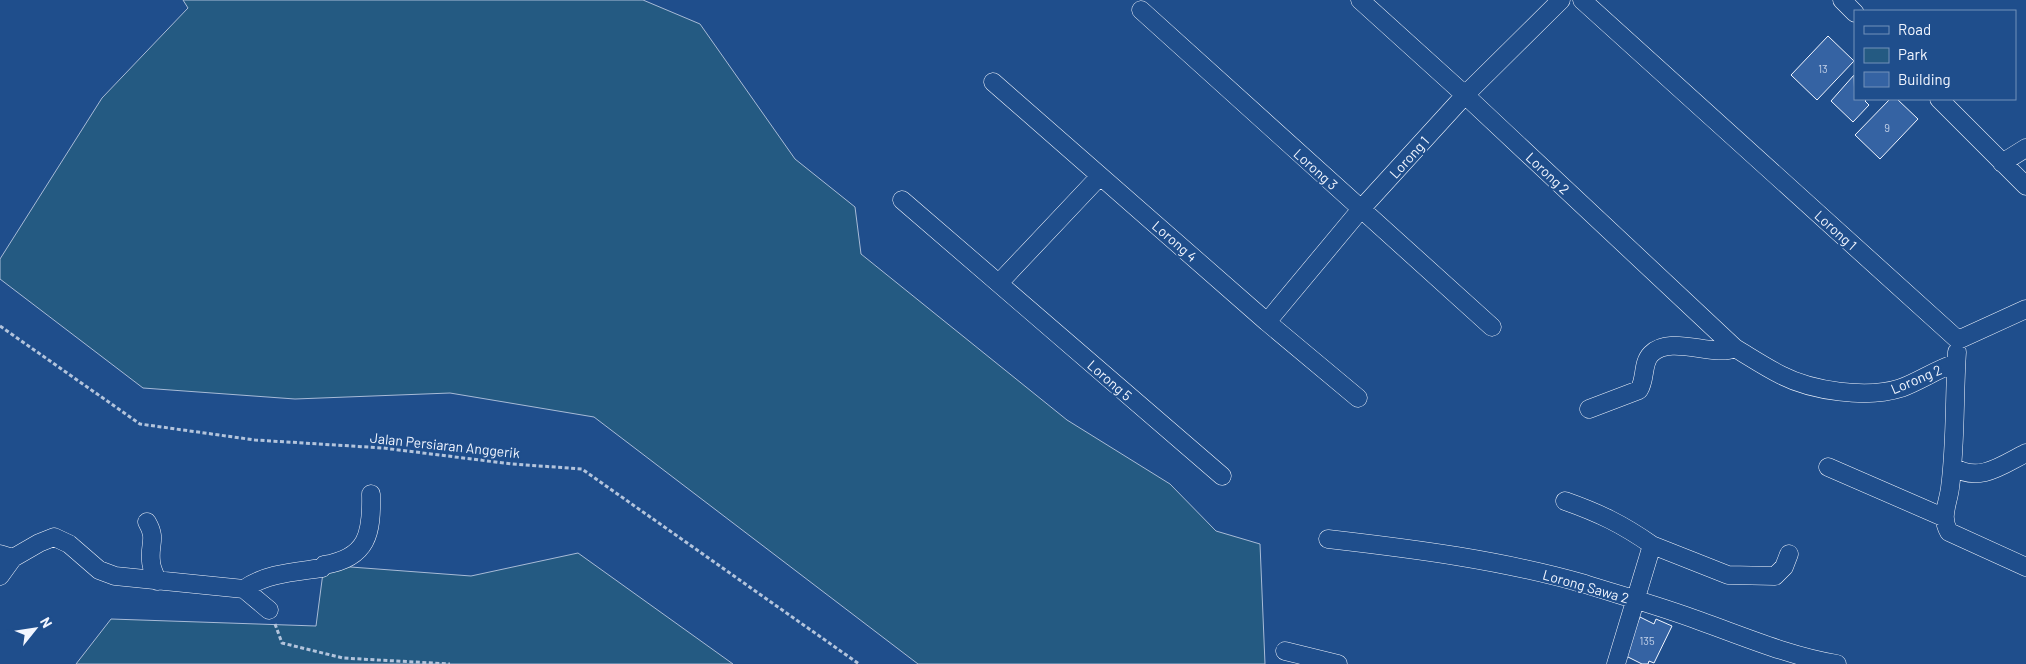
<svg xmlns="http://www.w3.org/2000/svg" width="2026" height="664" font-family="Barlow,sans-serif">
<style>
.green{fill:#245a82;stroke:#a8bbd7}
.building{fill:#3563a3;stroke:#f2f6ff}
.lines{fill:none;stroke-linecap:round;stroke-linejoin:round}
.minor-casing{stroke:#f2f6ff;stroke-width:19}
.path{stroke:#b3c4dc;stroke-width:3;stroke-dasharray:4 2.5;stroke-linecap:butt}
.minor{stroke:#1f4e8c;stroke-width:18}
.labels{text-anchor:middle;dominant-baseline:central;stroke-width:4;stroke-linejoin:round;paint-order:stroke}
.number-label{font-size:11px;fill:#c3d1e8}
.street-label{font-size:14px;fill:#f2f6ff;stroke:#1f4e8c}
</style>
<rect width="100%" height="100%" fill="#1f4e8c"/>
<path class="green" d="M183 0H643L700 24 795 159 855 207 861 254 1067 420 1170 484 1216 531 1260 544 1265 664H918L594 417 450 393 295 399 143 388 0 279V259L102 98 188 8Z
M578 553 733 664H76L111 619 316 626 324 565 471 576Z"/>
<path class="building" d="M1828 36 1854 61 1817 100 1791 75Z
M1854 75 1855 99H1867L1865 101 1869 105 1853 122 1831 101Z
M1890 99H1897L1918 119 1880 159 1855 135Z
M1640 617 1654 624 1656 619 1672 626 1654 663 1649 661 1648 664H1642L1622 654Z"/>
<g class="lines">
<g class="minor-casing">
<path id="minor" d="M1360 0 1465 95 1735 348
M1582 0 1958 340
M1842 0 1855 13
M1141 10 1492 327
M993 82 1267 322 1358 398
M1939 99 2026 186
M2002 163 2026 148
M902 200 1222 476
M999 283 1100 176
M1267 322 1361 209 1465 95 1561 0
M1958 340 2026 309
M1957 352C1954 397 1956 443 1950 488 1948 504 1940 517 1949 532L2026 567
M1589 409 1639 390C1646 379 1642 363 1651 354 1671 334 1713 358 1735 348 1750 357 1765 367 1781 375 1812 391 1867 399 1901 388 1920 381 1937 369 1956 363
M1828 467 1943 517
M1953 467C1980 483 2002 465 2026 453
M1565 501C1599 513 1622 524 1652 545
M147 522C157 539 149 544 151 561 151 568 155 574 157 581
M1328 539C1415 549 1501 560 1585 584 1623 596 1663 607 1700 621 1745 637 1789 656 1837 664
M0 554 13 558 39 543 54 537 69 544 99 570 115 576 244 589 269 610
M0 576 13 558
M244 589C267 573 295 572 322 568L324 565C368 558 372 533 371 494
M1285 651 1338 664
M1616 664 1652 545 1728 575 1775 576 1784 567 1789 554"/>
</g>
<path class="path" d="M0 326 140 424 255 440 383 448 512 464 582 469 859 664
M275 624 282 643 343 658 450 664"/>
<use href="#minor" class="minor"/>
</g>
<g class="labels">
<g class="number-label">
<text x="1823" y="68">13</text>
<text x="1887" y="127">9</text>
<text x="1647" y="640">135</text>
</g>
<g class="street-label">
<text transform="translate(1409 157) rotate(-48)">Lorong 1</text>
<text transform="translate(1316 169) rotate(42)">Lorong 3</text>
<text transform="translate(1548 173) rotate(43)">Lorong 2</text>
<text transform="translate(1836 230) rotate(42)">Lorong 1</text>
<text transform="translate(1175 241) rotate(41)">Lorong 4</text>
<text transform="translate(1916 379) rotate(-23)">Lorong 2</text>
<text transform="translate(1110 380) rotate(41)">Lorong 5</text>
<text transform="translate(445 445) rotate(6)">Jalan Persiaran Anggerik</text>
<text transform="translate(1586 586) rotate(16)">Lorong Sawa 2</text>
</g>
</g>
<rect x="1854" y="10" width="162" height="90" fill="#1f4e8c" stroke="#7391ba"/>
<rect x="1864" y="26" width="25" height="8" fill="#1f4e8c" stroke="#7391ba"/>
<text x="1898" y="35" font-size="15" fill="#f2f6ff">Road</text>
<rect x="1864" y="48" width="25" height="15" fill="#245a82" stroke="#7391ba"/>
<text x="1898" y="60" font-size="15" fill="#f2f6ff">Park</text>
<rect x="1864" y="72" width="25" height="15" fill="#3563a3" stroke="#7391ba"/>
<text x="1898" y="85" font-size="15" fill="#f2f6ff">Building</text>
<g transform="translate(35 629) rotate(60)" stroke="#1f4e8c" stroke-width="4" paint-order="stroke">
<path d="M0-4L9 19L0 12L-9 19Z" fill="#f2f6ff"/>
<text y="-8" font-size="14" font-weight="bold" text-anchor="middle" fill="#f2f6ff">N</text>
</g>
</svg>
